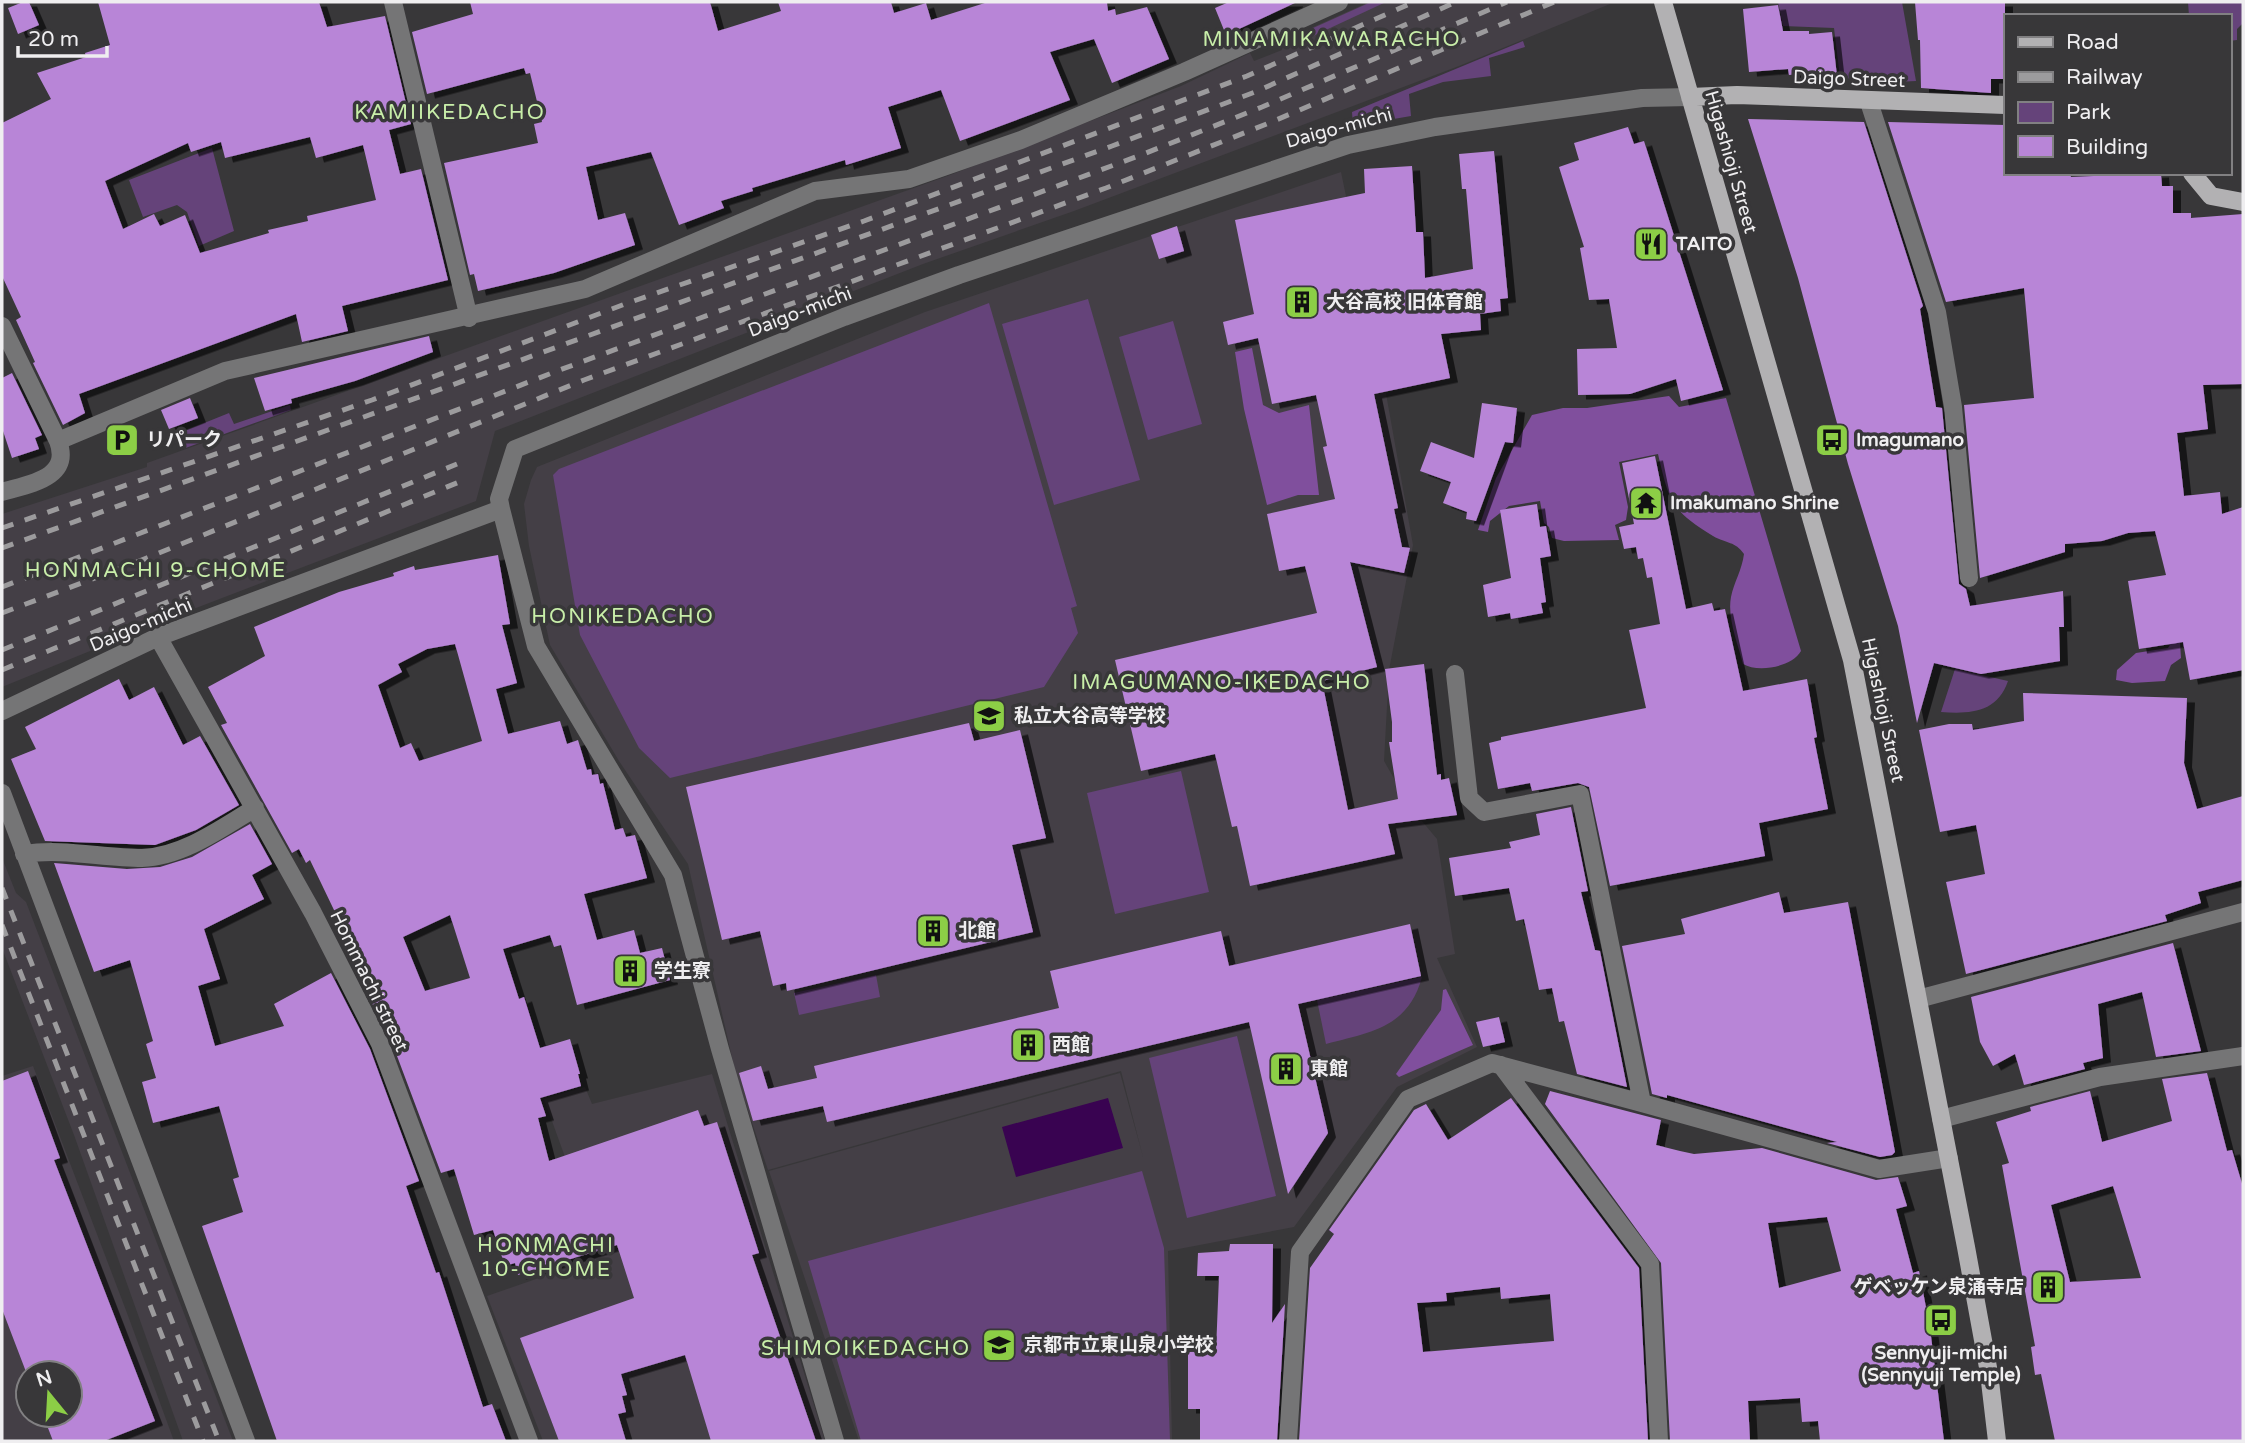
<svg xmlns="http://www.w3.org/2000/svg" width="2245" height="1443" font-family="'Varela Round','Noto Sans JP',sans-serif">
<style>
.built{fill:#443f46;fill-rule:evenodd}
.green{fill:#65437a}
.forest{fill:#804f9d}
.water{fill:#390351}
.building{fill:#b885d7;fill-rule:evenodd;filter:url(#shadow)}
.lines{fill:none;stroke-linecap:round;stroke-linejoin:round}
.minor{stroke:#757576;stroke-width:18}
.major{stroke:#b2b1b3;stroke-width:18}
.rail{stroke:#9c9b9d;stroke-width:5;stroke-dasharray:12 12;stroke-linecap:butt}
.labels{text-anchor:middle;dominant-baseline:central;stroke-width:7;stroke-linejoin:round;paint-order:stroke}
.street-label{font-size:19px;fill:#efeef0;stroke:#383739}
.poi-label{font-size:19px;font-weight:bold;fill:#efeef0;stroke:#383739;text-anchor:start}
.neighbourhood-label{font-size:21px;letter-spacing:2px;fill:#c8eea9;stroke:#383739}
</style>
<defs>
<filter id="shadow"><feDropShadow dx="8" dy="4.5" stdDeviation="0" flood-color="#0009"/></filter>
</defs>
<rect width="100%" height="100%" fill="#383739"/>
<path class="built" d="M1369 2 1610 4 1459 66 1074 211 923 264 495 431 476 501 183 613 2 687V514L147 467V463L950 175 1181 86 1250 53 1254 61 1282 50 1280 42Z
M1341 172 1380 360 1413 545 1389 670 1384 761 1411 808 1437 839 1455 954 1437 958 1477 1047 1397 1087 1294 1227 1168 1251 1172 1441H859L769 1171 1120 1073 1143 1157 1121 1071 768 1170 736 1075 688 864 619 761 550 645 529 546 524 504 531 480 537 467 925 312Z
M2 858 16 893 26 902 233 1441H183L74 1135 2 948Z
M33 1066 127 1313 174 1441H2V1076ZM28 1373H70V1415H28Z
M712 1074 825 1441H543L487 1296 605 1255 588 1208 582 1204 544 1099 585 1087 592 1104Z"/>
<path class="green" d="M1371 2H1386L1285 49 1282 42Z
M1778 2H1902L1916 81 1876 83 1840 77 1834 28 1783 26Z
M2188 2H2243V23L2237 29V40L2229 41V16H2189Z
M1523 41 1525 47 1489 58 1491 76 1443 82 1409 94 1411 116 1353 126 1352 112Z
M212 148 234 231 199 246 187 212 177 205 143 217 129 180Z
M1088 299 1140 480 1054 505 1002 324Z
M989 303 1077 606 1071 608 1078 633 1044 687 670 778 639 748 580 635 553 475 559 469Z
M1173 321 1202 424 1148 440 1119 337Z
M290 405 291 410 180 450 172 436 229 413 234 424Z
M1955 669 2008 681C1997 713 1970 714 1941 712Z
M1181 771 1209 892 1115 914 1087 793Z
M876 975 880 997 799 1015 794 993Z
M1422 977C1408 1028 1371 1032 1326 1044L1317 1000Z
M1237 1036 1276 1196 1187 1218 1149 1058Z
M1142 1171 1164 1248 1170 1441H861L808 1261Z"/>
<path class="forest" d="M1252 348 1263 405 1279 413 1309 405 1319 495H1298L1267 505 1244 409 1235 352Z
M1669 396 1679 407 1726 398 1801 651C1792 667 1758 673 1743 664 1738 644 1727 618 1731 597 1734 582 1742 570 1744 554 1735 541 1727 544 1713 536 1670 510 1669 500 1658 454L1619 462 1628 507 1626 520 1615 525 1619 540 1564 541 1552 538 1549 527 1544 523 1540 501 1509 506 1490 521 1488 532 1478 530 1496 478 1532 415 1563 408H1587Z
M2173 640 2180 643 2181 658 2171 665 2165 681 2132 683 2116 680 2117 670 2136 653 2168 648Z
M1446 989 1473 1045 1399 1077 1396 1074 1441 1010 1443 990Z"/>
<path class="water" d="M1108 1098 1123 1148 1016 1177 1002 1127Z"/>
<path class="building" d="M23 2H29L39 25 18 34 8 8Z
M98 2H319L327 27 385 16 411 124 389 130 400 174 421 169 448 280 342 306 348 331 302 342 296 314 79 394 85 413 63 425 33 363 35 362 16 320 21 317 2 276V123L51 99 37 73 86 57 85 53 110 45ZM310 137 316 158 363 145 376 200 307 216 308 221 268 230 269 233 200 253 185 215 160 226 154 214 123 229 105 181 188 143 191 152 221 142 225 158Z
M470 2H710L718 31 781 11 778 2H891L894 13 926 3 931 20 988 2H1107L1108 11 1115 9 1116 15 1147 7 1169 59 1112 83 1094 39 1050 52 1070 100 960 141 941 90 888 107 901 148 846 165 845 160 752 188 753 191 721 201 724 208 679 225 651 152 586 167 598 220 625 213 635 245 554 273 478 291 474 274 470 275 444 163 538 143 534 124 542 122 530 73 526 74 524 68 427 94 412 32 473 14Z
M1229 2H1295V3L1226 35 1215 8Z
M1915 2H2005V79H1991V93L1921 88 1920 40H1918Z
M1778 5 1783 31H1809V34L1832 32 1837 76 1812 73 1789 75 1788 69 1749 72 1743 9Z
M1748 119 1864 122 1923 306 1920 309 1936 407 1942 408 1959 584 1966 589 1970 606 2063 591 2064 627H2059L2060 661 1981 674 1934 663 1917 723 1898 626 1848 464 1798 278Z
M1888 122 2005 125V173H2070L2071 177 2161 173 2162 186H2173V213H2191V218L2243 214V384L2203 385 2208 429 2177 433 2184 496 2220 492 2222 514 2243 507V670L2190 680 2183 642 2139 649 2128 581 2166 575 2155 531 2128 533 2102 541 2065 544V552L1980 578 1964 405 2034 398 2024 288 1946 302Z
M1628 127 1634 144 1644 141 1723 390 1681 401 1676 379 1630 394 1578 395 1577 349 1617 348 1609 299 1589 300 1580 248 1584 247 1559 167 1579 160 1574 143Z
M1494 151 1508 298 1500 299 1501 311 1480 314 1481 330 1441 334 1450 378 1374 394 1398 508 1394 509 1402 547 1410 548 1404 573 1350 562 1377 667 1322 681 1348 810 1398 799 1389 742H1392V722L1385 669 1424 664 1437 775 1441 774V780L1449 778 1457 815 1388 824 1395 854 1250 886 1237 826 1232 827 1215 754 1141 771 1115 660 1317 613 1305 566 1279 571 1267 514 1335 499 1323 447 1327 446 1316 395 1272 404 1258 338 1228 345 1223 322 1254 314 1235 220 1365 193 1364 169 1412 166 1416 232H1423L1425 278 1473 269 1466 189H1462L1459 154Z
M1177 226 1184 251 1159 259 1151 235Z
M429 336 433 352 355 381 291 399 292 403 265 411 254 378Z
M12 373 42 435 35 438 39 449 12 458 2 428V378Z
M190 398 198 418 169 429 161 410Z
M1482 403 1517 408 1513 443 1505 442 1476 521 1466 519 1467 512 1443 503 1451 482 1420 471 1431 442 1474 458Z
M1655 456 1686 609 1712 603 1714 611 1725 609 1743 691 1807 679 1817 737 1814 738 1828 809 1759 823 1765 856 1610 886 1589 787 1578 783 1532 791 1530 783 1498 789 1489 743 1501 740V737L1646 708 1629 630 1660 624 1652 577 1647 578 1643 558 1638 559 1636 547 1624 549 1619 527 1634 524 1622 463Z
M1537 504 1540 527 1546 526 1551 556 1540 558 1546 602 1541 603 1543 613 1511 619 1510 613 1488 617 1483 585 1511 578 1500 510Z
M498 555 510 624 502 625 517 683 496 689 508 734 560 721 567 744 578 740 587 770 591 769 592 775 598 774 600 784 603 783 615 830 623 828 626 837 635 835 647 878 584 894 597 940 634 930 640 953 662 948 670 980 577 1005 561 945 554 947 550 935 503 949 519 999 524 997 540 1048 570 1039 580 1074H578L581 1086 540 1098 546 1116 538 1118 549 1161 698 1110 704 1126 717 1122 759 1253 752 1255 816 1441H711L685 1355 621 1374 627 1395 622 1396 626 1412 618 1414 626 1441H559L520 1338 634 1298 617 1245 518 1275 515 1263 505 1266 493 1230 474 1235 454 1169 441 1173 391 1040 351 962 357 958 310 860 306 863 299 849 292 853 221 725 227 723 208 687 265 656 254 627 339 592 394 576 393 573 414 566 415 570ZM455 644 482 741 419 761 411 743 400 748 378 685 402 672 398 664 427 649ZM450 915 470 978 425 991 403 937Z
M119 679 129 700 154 687 183 745 200 736 239 805 196 830 155 845 45 841 11 759 36 749 25 727Z
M2023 693 2187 698 2184 763 2197 809 2243 796V880L2198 892 2201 903 2165 915 2167 921 1966 974 1946 882 1985 874 1976 825 1940 832 1919 730 1949 724H1972L1973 730 2024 721Z
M969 723 974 741 1020 730 1046 838 1012 845 1033 932 787 991 786 983 773 986 760 931 722 940 686 787Z
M1571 807 1588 891 1581 892 1595 950 1600 951 1627 1087 1577 1074 1564 1021 1559 1022 1552 988 1539 990 1524 919 1516 921 1509 888 1455 896 1449 858 1511 848 1509 842 1540 835 1536 814Z
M250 824 272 864 252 875 264 899 204 929 220 979 198 986 215 1046 284 1026 274 1004 331 973 370 1049 419 1181 406 1186 436 1273 439 1272 483 1407 492 1404 506 1441H277L202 1226 243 1212 233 1179 239 1177 219 1106 153 1123 142 1082 156 1078 146 1044 153 1041 130 960 94 972 54 863 127 869 160 867 192 857Z
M1779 892 1784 913 1848 902 1895 1152 1892 1155 1880 1157 1827 1143 1837 1142 1667 1095V1098L1652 1094 1622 946 1685 934 1681 919Z
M1410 924 1421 976 1298 1004 1328 1133 1288 1194 1249 1022 827 1122 823 1106 753 1121 739 1073 761 1066 768 1089 817 1078 814 1066 1059 1008 1050 971 1221 931 1229 966Z
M2173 943 2201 1051 2156 1057 2142 992 2098 1004 2103 1058 2083 1063 2085 1069 2024 1085 2015 1054 1993 1066 1980 1042 1971 997Z
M1499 1017 1505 1042 1483 1047 1476 1022Z
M28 1071 60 1158 54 1160 155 1421 104 1441H53L43 1415H70V1373H28V1377L2 1309V1081Z
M2207 1073 2227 1151 2232 1150 2243 1187V1441H2055L2041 1374 2035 1375 2031 1347 2035 1346 2002 1165 2009 1163 1996 1122 2031 1111 2030 1107 2090 1091 2102 1142 2172 1121 2162 1079ZM2113 1186 2141 1278 2070 1282 2051 1205Z
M1550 1091 1661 1120 1656 1145 1680 1151 1694 1154 1762 1148 1876 1180 1898 1177 1907 1206 1896 1209 1913 1273 1919 1271 1930 1328 1944 1441H1820L1818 1421 1802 1422 1800 1398 1748 1401 1750 1441H1670L1661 1263 1545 1104ZM1827 1217 1841 1271 1779 1288 1768 1223Z
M1511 1098 1639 1268 1648 1441H1299L1310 1268 1334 1234 1329 1230 1414 1110 1426 1104 1448 1140ZM1500 1287 1501 1299 1550 1294 1554 1341 1423 1352 1417 1303 1447 1301 1446 1293Z
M1230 1244H1273L1272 1323 1285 1304 1277 1441H1200V1409H1188V1352L1216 1351 1219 1276H1197L1198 1253 1229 1251Z"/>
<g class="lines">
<path class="minor" d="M393 2 469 318
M1869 102 1937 312 1953 407 1969 578
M2 326 58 441C72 479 28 484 2 492
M58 441 225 371 585 289 815 191 909 179 1021 140 1184 72 1339 2
M501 509 536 646 673 875 720 1049 835 1441
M158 637 313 913 380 1044 529 1441
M1455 674 1469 798 1484 812 1580 794 1642 1103 1879 1169 1949 1158
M2 711 158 637 501 509 499 499 515 449 844 317 959 275 1348 145 1435 127 1642 98 1690 97
M2 793 246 1441
M24 854C64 848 102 858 142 858 182 857 222 828 255 808
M1918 999 2243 912
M1501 1065 1650 1264 1659 1441
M1941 1119 2100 1077 2243 1056
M1288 1441 1300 1252 1408 1099 1492 1063 1642 1103"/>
<path class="major" d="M1663 2 1852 660 1966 1247 1989 1373 1997 1441
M1690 97 1737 95 2005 105
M2192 173 2211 196 2243 202"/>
<path class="rail" d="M2 528 372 400 625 304 864 221 1247 76 1414 2
M2 548 1112 146 1255 92 1456 2
M2 587 557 371 1141 155 1262 107 1507 2
M2 613 132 564 584 380 1106 188 1269 123 1554 2
M2 650 457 464
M2 670 464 480
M2 888 219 1441
M2 925 203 1441"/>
</g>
<defs>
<g id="restaurant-square" transform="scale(1.75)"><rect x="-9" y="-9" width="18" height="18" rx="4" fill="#8cce46" stroke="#383739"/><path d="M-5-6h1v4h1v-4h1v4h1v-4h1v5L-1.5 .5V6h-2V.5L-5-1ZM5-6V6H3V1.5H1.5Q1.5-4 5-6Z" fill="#111"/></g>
<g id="building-square" transform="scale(1.75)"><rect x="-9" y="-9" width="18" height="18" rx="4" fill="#8cce46" stroke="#383739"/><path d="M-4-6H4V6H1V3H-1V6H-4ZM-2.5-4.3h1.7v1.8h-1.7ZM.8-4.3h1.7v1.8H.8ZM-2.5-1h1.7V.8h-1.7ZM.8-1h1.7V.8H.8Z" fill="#111"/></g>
<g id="parking-square" transform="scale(1.75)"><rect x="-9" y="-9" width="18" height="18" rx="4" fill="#8cce46" stroke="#383739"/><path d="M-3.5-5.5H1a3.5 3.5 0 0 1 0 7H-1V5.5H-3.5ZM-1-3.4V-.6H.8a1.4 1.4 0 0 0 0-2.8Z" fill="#111"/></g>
<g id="bus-square" transform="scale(1.75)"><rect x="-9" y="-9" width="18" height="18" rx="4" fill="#8cce46" stroke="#383739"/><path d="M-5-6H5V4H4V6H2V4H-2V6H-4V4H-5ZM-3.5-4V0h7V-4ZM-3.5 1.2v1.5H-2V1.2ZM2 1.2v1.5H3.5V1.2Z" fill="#111"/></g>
<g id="temple-square" transform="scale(1.75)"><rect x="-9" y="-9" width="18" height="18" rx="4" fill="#8cce46" stroke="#383739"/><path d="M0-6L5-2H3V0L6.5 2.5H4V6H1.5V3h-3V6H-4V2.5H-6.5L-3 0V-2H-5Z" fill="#111"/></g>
<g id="school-square" transform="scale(1.75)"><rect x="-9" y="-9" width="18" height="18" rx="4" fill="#8cce46" stroke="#383739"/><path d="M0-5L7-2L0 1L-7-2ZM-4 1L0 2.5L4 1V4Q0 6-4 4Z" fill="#111"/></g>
</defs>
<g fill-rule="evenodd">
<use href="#restaurant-square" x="1651" y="244"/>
<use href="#building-square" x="1302" y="302"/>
<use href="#parking-square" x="122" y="440"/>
<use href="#bus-square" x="1832" y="440"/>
<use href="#temple-square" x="1646" y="503"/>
<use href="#school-square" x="989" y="716"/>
<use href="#building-square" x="933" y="931"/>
<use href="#building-square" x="630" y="971"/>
<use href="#building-square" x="1028" y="1045"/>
<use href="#building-square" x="1286" y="1069"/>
<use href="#building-square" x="2048" y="1287"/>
<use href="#bus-square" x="1941" y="1320"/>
<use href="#school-square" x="999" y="1345"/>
</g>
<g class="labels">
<g class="street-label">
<text transform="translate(1849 79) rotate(2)">Daigo Street</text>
<text transform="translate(1339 128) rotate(-15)">Daigo-michi</text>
<text transform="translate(1731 162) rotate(74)">Higashioji Street</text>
<text transform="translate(800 312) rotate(-21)">Daigo-michi</text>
<text transform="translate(141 625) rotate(-23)">Daigo-michi</text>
<text transform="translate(1883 710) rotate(78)">Higashioji Street</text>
<text transform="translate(369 981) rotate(64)">Hommachi street</text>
</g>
<g class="poi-label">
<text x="1676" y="244">TAITO</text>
<text x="1326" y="302">大谷高校 旧体育館</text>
<text x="146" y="440">リパーク</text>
<text x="1856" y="440">Imagumano</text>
<text x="1670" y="503">Imakumano Shrine</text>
<text x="1014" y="716">私立大谷高等学校</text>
<text x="958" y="931">北館</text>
<text x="654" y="971">学生寮</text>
<text x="1052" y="1045">西館</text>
<text x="1310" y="1069">東館</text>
<text x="2024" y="1287" text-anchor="end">ゲベッケン泉涌寺店</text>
<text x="1024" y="1345">京都市立東山泉小学校</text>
<text x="1941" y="1353" text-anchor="middle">Sennyuji-michi<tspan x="1941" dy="22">(Sennyuji Temple)</tspan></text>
</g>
<g class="neighbourhood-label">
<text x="1332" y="39">MINAMIKAWARACHO</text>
<text x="450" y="112">KAMIIKEDACHO</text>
<text x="156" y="570">HONMACHI 9-CHOME</text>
<text x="623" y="616">HONIKEDACHO</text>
<text x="1222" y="682">IMAGUMANO-IKEDACHO</text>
<text x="546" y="1245">HONMACHI<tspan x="546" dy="24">10-CHOME</tspan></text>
<text x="866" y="1348">SHIMOIKEDACHO</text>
</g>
</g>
<rect width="2245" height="1443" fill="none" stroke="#efeef0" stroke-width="7"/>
<rect x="2004" y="14" width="228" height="161" fill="#383739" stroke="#818082" stroke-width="2"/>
<rect x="2018" y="37" width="35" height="10" fill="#b2b1b3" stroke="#818082" stroke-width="2"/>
<text x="2066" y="49" font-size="21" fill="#efeef0">Road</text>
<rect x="2018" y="72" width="35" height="10" fill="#9c9b9d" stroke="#818082" stroke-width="2"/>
<text x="2066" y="84" font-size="21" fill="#efeef0">Railway</text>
<rect x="2018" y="102" width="35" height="21" fill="#65437a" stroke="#818082" stroke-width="2"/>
<text x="2066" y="119" font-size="21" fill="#efeef0">Park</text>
<rect x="2018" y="136" width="35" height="21" fill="#b885d7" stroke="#818082" stroke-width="2"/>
<text x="2066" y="154" font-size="21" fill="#efeef0">Building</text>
<g transform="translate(49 1394) rotate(342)"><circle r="33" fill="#383739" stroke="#818082" stroke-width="2"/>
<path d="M0-5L12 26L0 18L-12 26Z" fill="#8cce46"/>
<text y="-10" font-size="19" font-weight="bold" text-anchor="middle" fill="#efeef0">N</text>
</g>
<path d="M18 46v10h89v-10" fill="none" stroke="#efeef0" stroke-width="3.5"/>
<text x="28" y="46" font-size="21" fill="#efeef0" stroke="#383739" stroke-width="5" paint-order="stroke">20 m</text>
</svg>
